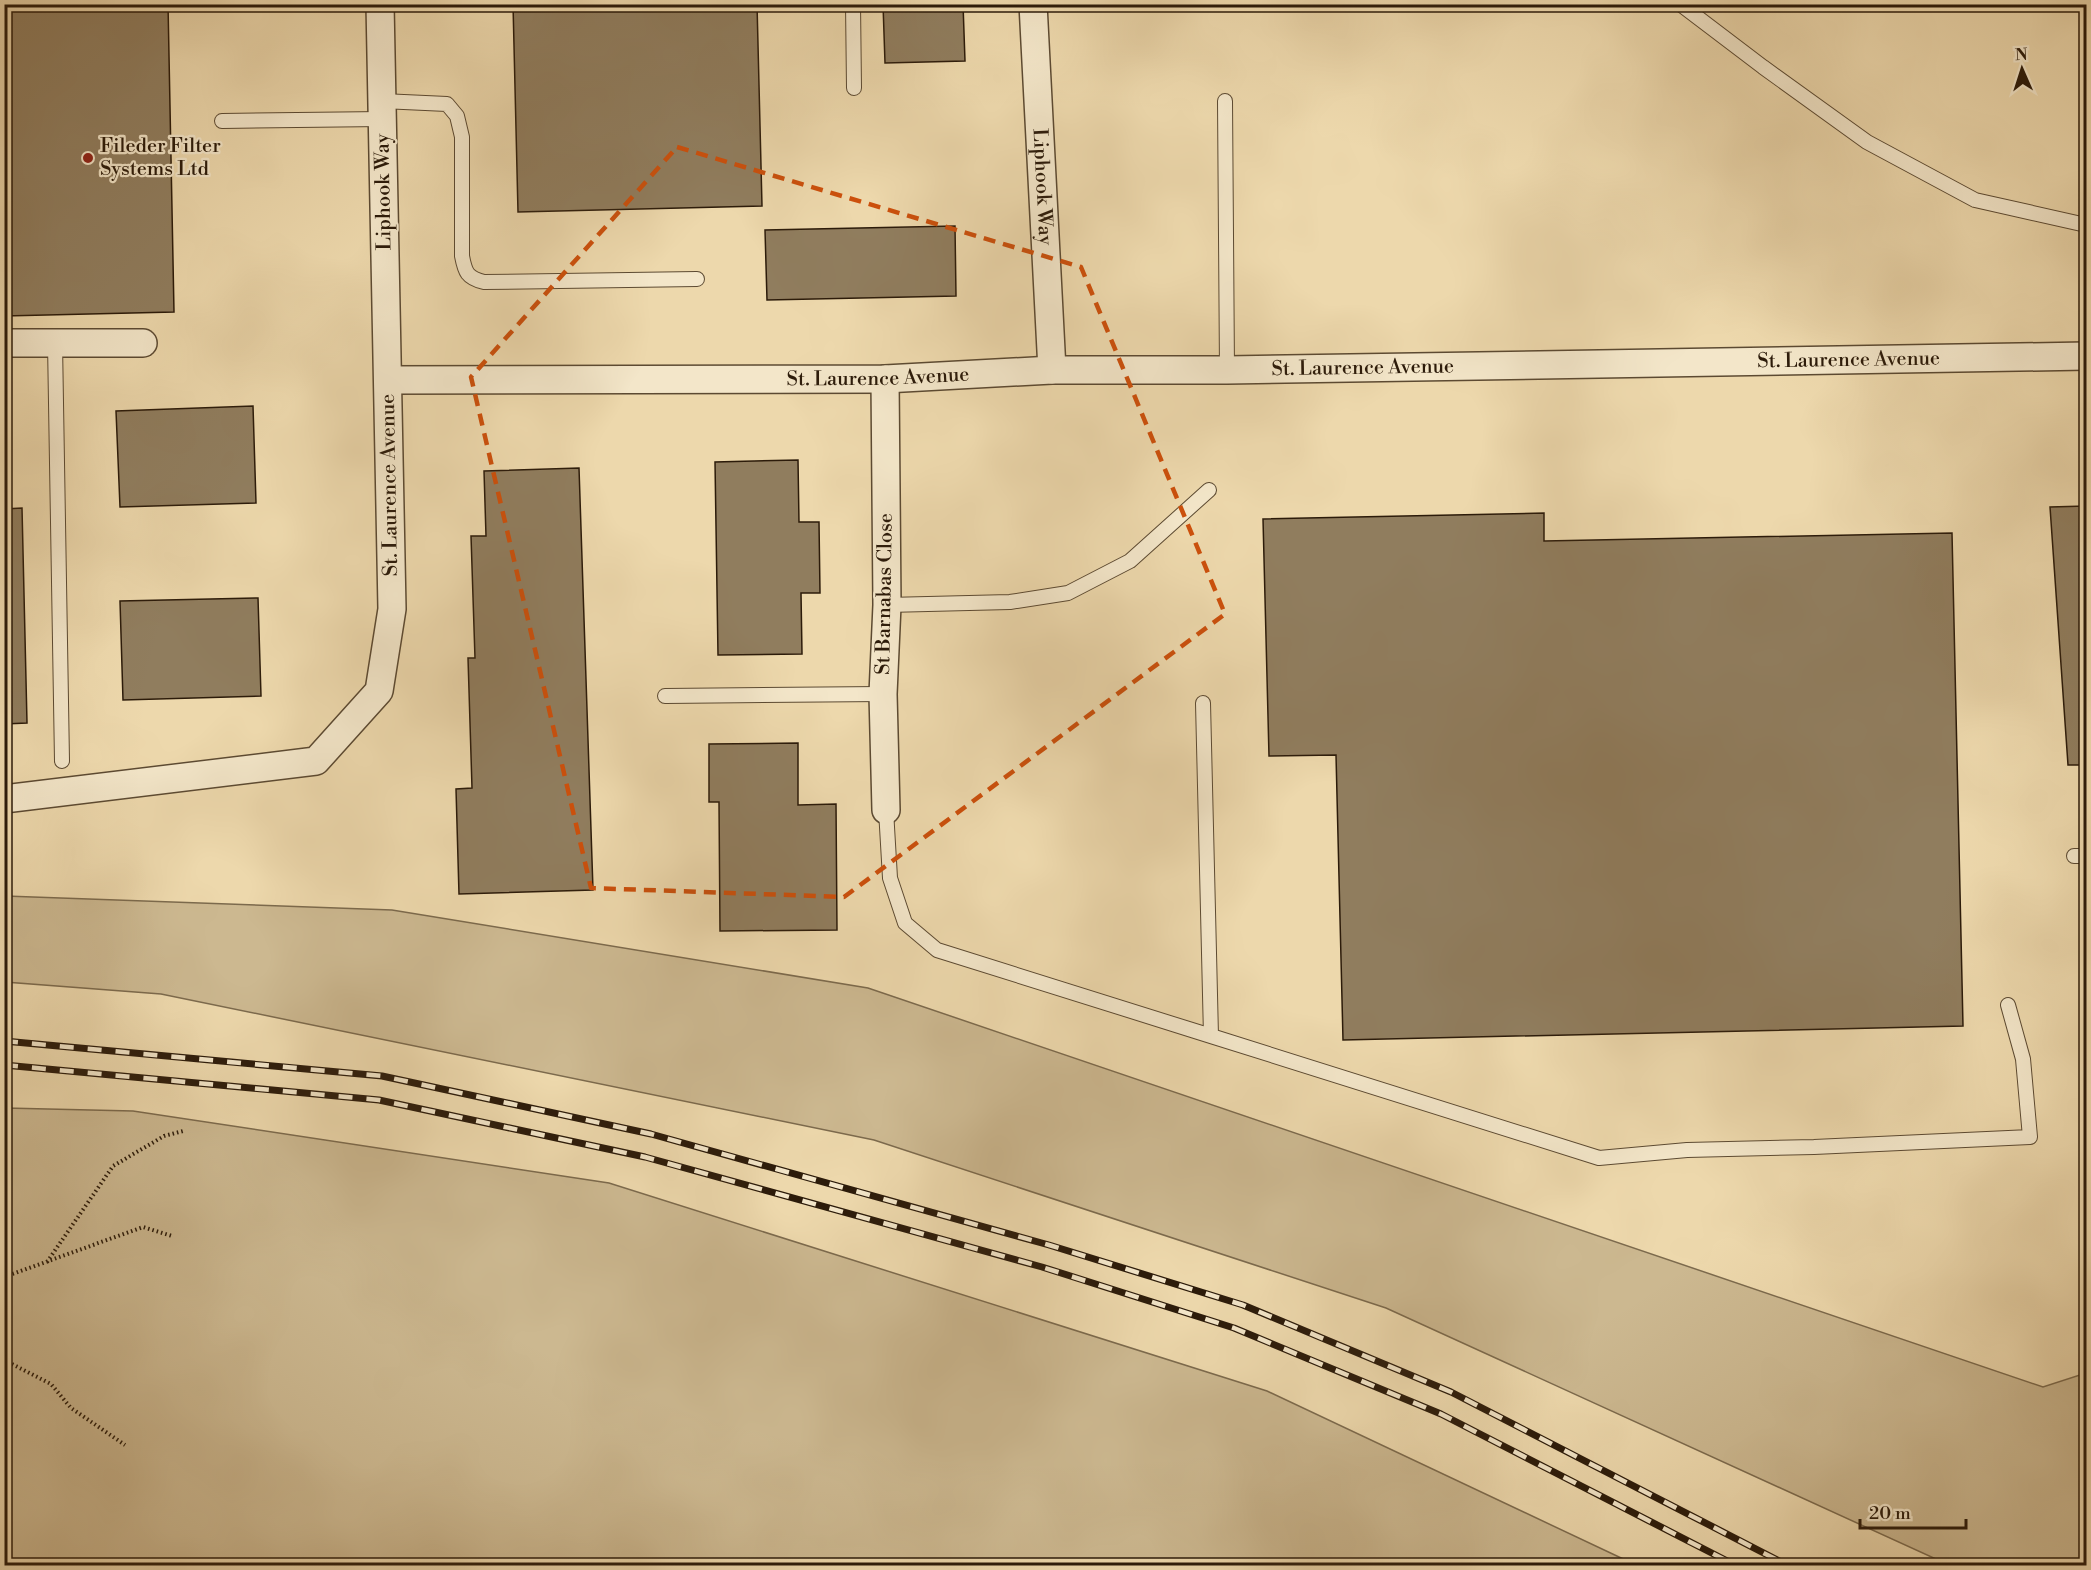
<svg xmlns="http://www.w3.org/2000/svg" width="2091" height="1570" font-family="'Libre Bodoni',serif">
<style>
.green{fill:#ccb890;stroke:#7c6a4d;stroke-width:1.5}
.building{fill:#907d5e;stroke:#2c1b0a;stroke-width:1.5}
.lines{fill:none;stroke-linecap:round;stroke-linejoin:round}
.lane-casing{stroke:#5c4a32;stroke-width:16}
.street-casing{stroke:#5c4a32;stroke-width:30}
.path{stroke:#2c1b0a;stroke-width:4;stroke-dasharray:1.5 3;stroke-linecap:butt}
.lane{stroke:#f3e6c9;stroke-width:14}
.street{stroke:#f3e6c9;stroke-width:27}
.rail-casing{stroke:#2c1b0a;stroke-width:7}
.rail{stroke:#f3e6c9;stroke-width:4.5;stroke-dasharray:14;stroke-linecap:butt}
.marked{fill:none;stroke:#cc500c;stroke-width:4.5;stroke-dasharray:12 8;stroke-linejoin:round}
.poi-dot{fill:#8f2418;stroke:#f3e6c9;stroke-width:2}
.labels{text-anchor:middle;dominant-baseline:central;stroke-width:4.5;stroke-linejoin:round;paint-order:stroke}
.poi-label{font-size:20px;fill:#2c1b0a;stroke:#f3e6c9;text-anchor:start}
.street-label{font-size:20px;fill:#2c1b0a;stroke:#f3e6c9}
</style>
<rect width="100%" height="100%" fill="#edd8ac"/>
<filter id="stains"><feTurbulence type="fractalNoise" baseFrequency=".00333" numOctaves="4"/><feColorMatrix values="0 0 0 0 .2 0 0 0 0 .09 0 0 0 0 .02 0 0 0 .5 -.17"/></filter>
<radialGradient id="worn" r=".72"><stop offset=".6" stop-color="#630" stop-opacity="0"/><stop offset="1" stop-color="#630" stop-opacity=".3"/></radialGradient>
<path class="green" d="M5 896 392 910 868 988 2043 1387 2086 1373V1565H1949L1386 1308 874 1140 161 994 5 982Z
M5 1108 133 1111 609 1183 1267 1391 1636 1565H5Z"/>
<path class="building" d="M4 4H168L174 312 4 316Z
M513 4H757L762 206 518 212Z
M883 4H963L965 61 885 63Z
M955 226 956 296 767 300 765 230Z
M253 406 256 503 120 507 116 411Z
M798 460 799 522H819L820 593H801L802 654 718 655 715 462Z
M579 468 593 890 459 894 456 789 472 788 468 658H475L471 536H486L484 471Z
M2086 506V765H2068L2050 507Z
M22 508 27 723 4 724V509Z
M1544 513V541L1952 533 1963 1026 1343 1040 1336 755 1269 756 1263 519Z
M258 598 261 696 123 700 120 601Z
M798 743V805L836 804 837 930 720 931 719 802H709V744Z"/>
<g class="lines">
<g class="lane-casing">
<path id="lane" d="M853 4 854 88
M1680 4 1763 67 1867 142 1975 200 2086 225
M382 101 447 104 457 116 462 137V256C465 272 467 278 484 282L697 279
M1225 101 1227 370
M222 121 383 119
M55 343 62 761
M887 605 1010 602 1068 593 1130 561 1209 490
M665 696 883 694
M886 810 890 878 905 923 937 950 1211 1036 1203 703
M2074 856H2086
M1211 1036 1599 1158 1687 1150 1814 1147 2030 1137 2023 1059 2008 1005"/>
</g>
<g class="street-casing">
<g id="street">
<path id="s1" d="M1033 4 1052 370"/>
<path d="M4 343H143"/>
<path d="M885 379 887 605 883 694 886 810"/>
<path id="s2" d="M388 380 885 379 1052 370H1227L2086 356"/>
<path d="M4 799 316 761 379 691 392 609 380 4"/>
</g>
</g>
<path class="path" d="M47 1262 113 1166 164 1136 183 1131
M4 1277 143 1227 172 1236
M4 1360 51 1384 71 1408 125 1445"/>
<use href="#lane" class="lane"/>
<use href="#street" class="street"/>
<g class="rail-casing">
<path id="rail" d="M4 1041 382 1076 651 1134 1049 1245 1243 1305 1451 1392 1789 1566
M4 1065 379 1100 645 1157 1042 1267 1234 1328 1441 1414 1737 1566"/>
</g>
<use href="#rail" class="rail"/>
</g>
<path class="marked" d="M677 147 1081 267 1225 614 844 897 591 888 471 377Z"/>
<circle class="poi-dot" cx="88" cy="158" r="6"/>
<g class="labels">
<g class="poi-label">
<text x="100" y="146">Fileder Filter<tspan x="100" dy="23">Systems Ltd</tspan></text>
</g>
<g class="street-label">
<text stroke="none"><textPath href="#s1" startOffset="183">Liphook Way</textPath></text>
<text transform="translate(384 192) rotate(-91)">Liphook Way</text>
<text stroke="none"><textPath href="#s2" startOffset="1461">St. Laurence Avenue</textPath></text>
<text stroke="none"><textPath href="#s2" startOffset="975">St. Laurence Avenue</textPath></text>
<text stroke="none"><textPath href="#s2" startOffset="490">St. Laurence Avenue</textPath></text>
<text transform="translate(390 485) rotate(-91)">St. Laurence Avenue</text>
<text transform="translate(885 594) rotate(-89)">St Barnabas Close</text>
</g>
</g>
<rect width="2091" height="1570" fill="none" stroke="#edd8ac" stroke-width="24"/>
<rect x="6" y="6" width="2079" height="1558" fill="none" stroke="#2c1b0a" stroke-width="3"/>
<rect x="12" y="12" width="2067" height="1546" fill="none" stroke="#2c1b0a" stroke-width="1.5"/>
<g transform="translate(2022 69) rotate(357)" stroke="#f3e6c9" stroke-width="4.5" paint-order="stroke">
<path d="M0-4.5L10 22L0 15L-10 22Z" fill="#2c1b0a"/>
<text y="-9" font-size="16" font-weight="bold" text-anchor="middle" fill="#2c1b0a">N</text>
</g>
<path d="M1860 1519v9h106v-9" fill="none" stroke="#2c1b0a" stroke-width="3"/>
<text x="1869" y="1519" font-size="18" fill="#2c1b0a" stroke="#f3e6c9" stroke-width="4.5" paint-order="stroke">20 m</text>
<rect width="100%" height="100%" filter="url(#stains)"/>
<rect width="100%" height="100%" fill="url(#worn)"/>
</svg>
